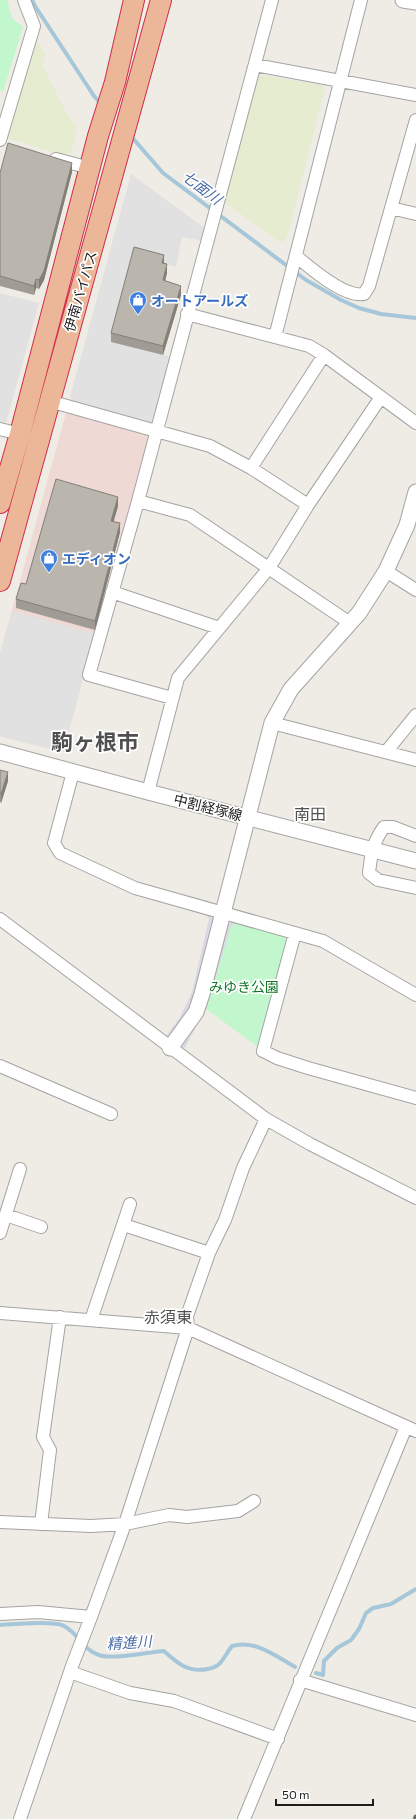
<svg xmlns="http://www.w3.org/2000/svg" width="416" height="1819" font-family="Commissioner,'Noto Sans JP',sans-serif">
<style>
.commercial{fill:#eed9d4}
.farmland{fill:#e6ecd0}
.park{fill:#c2f7ce}
.parking{fill:#e1e1e1}
.plaza{fill:#dad8e4}
.lines{fill:none;stroke-linecap:round;stroke-linejoin:round}
.stream{stroke:#a6c6da;stroke-width:4}
.minor-casing{stroke:#a4a4a4;stroke-width:14}
.tertiary-casing{stroke:#a4a4a4;stroke-width:17}
.trunk-casing{stroke:#d12c4c;stroke-width:22}
.minor{stroke:#fff;stroke-width:12}
.tertiary{stroke:#fff;stroke-width:15}
.trunk{stroke:#ecb798;stroke-width:20}
.rail{stroke:#6b6b6b;stroke-width:3;stroke-dasharray:8 8;stroke-linecap:butt}
.wall{fill:#a09c95}
.shaded-wall{fill:#827f79}
.building{fill:#bab5ad;stroke:#827f79}
.labels{text-anchor:middle;dominant-baseline:central;stroke-width:3.5;stroke-linejoin:round;paint-order:stroke}
.street-label{font-size:14px;fill:#1d1d1d;stroke:#fff}
.shop-label{font-size:14px;font-weight:bold;fill:#366cbe;stroke:#fff;text-anchor:start}
.park-label{font-size:14px;fill:#107728;stroke:#fff}
.water-label{font-size:15px;font-style:italic;fill:#4e6ea9;stroke:#fff}
.quarter-label{font-size:16px;fill:#505050;stroke:#fff}
.town-label{font-size:22px;font-weight:bold;fill:#505050;stroke:#fff}
</style>
<rect width="100%" height="100%" fill="#eeece4"/>
<path class="commercial" d="M69 412 149 434 150 437 63 752 0 736V654L66 413Z"/>
<path class="farmland" d="M35 38 45 53 43 66 66 112 77 128 71 153 63 155 7 138Z
M259 75 322 85 324 92 287 238 284 241 280 242 221 200 253 79Z"/>
<path class="park" d="M0 0H7L12 18 23 27 3 92 0 90Z
M236 923 283 935 287 941 258 1047 206 1009 231 926Z"/>
<path class="parking" d="M131 174 206 229 203 241 182 237 176 267 164 264 112 342 171 357 154 421 150 423 72 402 70 397Z
M0 293 39 303 6 423 0 422Z
M12 611 95 634 63 752 0 736V654Z"/>
<path class="plaza" d="M206 914 214 919 195 995 188 1012 173 1036 164 1039 180 1017 192 992 209 919Z
M232 922 234 924 231 926 206 1009 183 1051 182 1043 227 925Z"/>
<g class="lines">
<path class="stream" d="M32 0 35 6 94 96 102 105
M130 135 163 173 306 280 341 300 359 308 381 314 416 318
M0 1625C14 1624 53 1620 64 1626 78 1633 84 1651 99 1655 113 1660 148 1652 164 1651 177 1663 188 1673 208 1669 213 1668 218 1666 221 1662 225 1657 228 1651 232 1646 254 1639 276 1656 295 1667
M316 1673 323 1675 324 1661 337 1648 351 1640 359 1629 366 1613 373 1608 391 1604 416 1589"/>
<g class="minor-casing">
<path id="minor" d="M255 65 416 95
M0 140 34 26 24 0
M56 159 90 168
M391 208 416 214
M296 256C310 268 345 298 364 294L369 286 416 120
M187 314 309 346 324 355 416 423
M275 337 361 0
M49 401 210 446 251 468 308 505
M0 429 20 434
M251 468 324 355
M138 501 190 515 350 623
M386 571 416 590
M112 592 219 628
M172 698 89 675 138 501 272 0
M272 723 416 760
M386 752 416 715
M73 772 54 843 60 853 135 888 323 941 416 995
M148 792 178 678 269 568 308 505 381 397
M416 836 393 827H384C373 842 371 854 369 873L378 880 416 888
M0 919 266 1119 310 1144 416 1198
M295 933 263 1051 277 1058 308 1068 416 1098
M0 1066 111 1114
M6 1215 41 1227
M124 1225 209 1253
M0 1233 20 1169
M0 1313 188 1328 416 1431
M91 1320 130 1204
M0 1522 91 1526 125 1524 169 1515 187 1517 238 1511 254 1501
M41 1524 50 1450 43 1437 60 1317
M0 1614 38 1612 91 1617
M70 1672 130 1693 174 1701 278 1739
M300 1680 416 1715
M20 1819 72 1666 91 1617 125 1524 188 1328 187 1316 209 1253 225 1220 243 1168 266 1119
M244 1819 406 1427"/>
</g>
<g class="tertiary-casing">
<path id="tertiary" d="M403 0 416 2
M0 752 148 792 416 861
M170 1048 196 1012 202 994 272 723 291 689 359 613 386 571 407 525 416 492"/>
</g>
<g class="trunk-casing">
<path id="trunk" d="M0 503 20 434 98 136 115 82 134 0
M0 581 161 0"/>
</g>
<use href="#minor" class="minor"/>
<use href="#tertiary" class="tertiary"/>
<use href="#trunk" class="trunk"/>
<path class="rail" d="M414 1819 416 1815"/>
</g>
<path class="wall" d="M72 172 44 280 39 289 36 288 34 295 0 286V173Z
M164 263 167 273 165 281 181 295 163 355 111 342V333Z
M118 506 113 522 120 532 95 630 16 608V599Z
M0 770 8 781 1 803 0 802Z"/>
<path class="shaded-wall" d="M72 163V172L44 280 39 289V280Z
M164 255V264L162 263Z
M167 264V273L163 289V280Z
M36 279V288L34 295V286Z
M181 286V295L163 355V346Z
M118 497V506L111 531V521Z
M120 523V532L95 630V621Z
M8 772V781L1 803V794Z"/>
<path class="building" d="M8 143 72 163 44 271 39 280 36 279 34 286 0 276V173Z
M134 247 164 255 162 263 167 264 163 280 181 286 163 346 111 333Z
M56 479 118 497 111 521 120 523 95 621 16 599 21 583 26 584Z
M0 770 8 772 1 794 0 793Z"/>
<defs>
<g id="shop-pin" transform="scale(0.9)"><path d="M0 17L-7.5 6A9.5 9.5 0 1 1 7.5 6Z" fill="#3f7fe0" stroke="#fff"/><path d="M-5-2.5h2.3a2.7 3.5 0 0 1 5.4 0H5L5.5 6h-11ZM-1.5-2.5h3a1.5 2.3 0 0 0-3 0Z" fill="#fff"/></g>
</defs>
<g fill-rule="evenodd">
<use href="#shop-pin" x="138" y="300"/>
<use href="#shop-pin" x="49" y="558"/>
</g>
<g class="labels">
<g class="street-label">
<text transform="translate(80 291) rotate(-74)">伊南バイパス</text>
<text transform="translate(208 807) rotate(14)">中割経塚線</text>
</g>
<g class="shop-label">
<text x="151" y="300">オートアールズ</text>
<text x="62" y="558">エディオン</text>
</g>
<g class="park-label">
<text x="244" y="986">みゆき公園</text>
</g>
<g class="water-label">
<text transform="translate(202 187) rotate(37)">七面川</text>
<text transform="translate(129 1642) rotate(-4)">精進川</text>
</g>
<g class="quarter-label">
<text x="310" y="813">南田</text>
<text x="168" y="1316">赤須東</text>
</g>
<g class="town-label">
<text x="95" y="741">駒ヶ根市</text>
</g>
</g>
<path d="M276 1799v6h97v-6" fill="none" stroke="#1d1d1d" stroke-width="2"/>
<text x="282" y="1799" font-size="12" fill="#1d1d1d" stroke="#ffffff" stroke-width="3" paint-order="stroke">50 m</text>
</svg>
